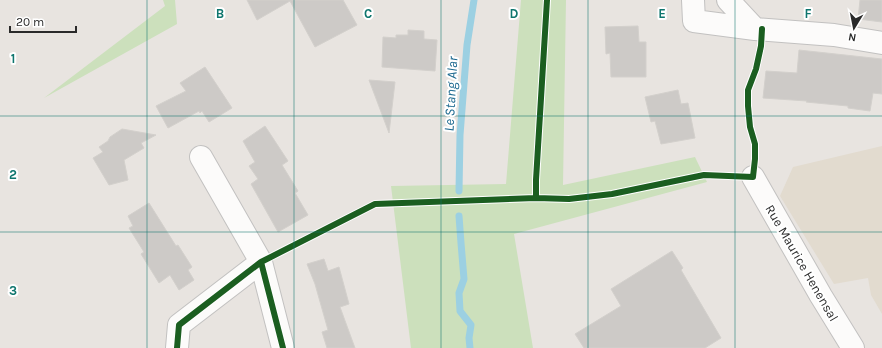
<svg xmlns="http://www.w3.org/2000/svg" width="882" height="348" font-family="Karla,sans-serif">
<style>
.education{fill:#e2dbcf}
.green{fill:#cce0bc}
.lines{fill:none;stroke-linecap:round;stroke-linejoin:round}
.stream{stroke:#9cd0e2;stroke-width:7}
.building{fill:#cdcac7;stroke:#d3d0cc}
.minor-casing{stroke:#c2c1c0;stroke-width:24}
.minor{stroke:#fcfbfa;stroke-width:22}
.cycleway-casing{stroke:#fff;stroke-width:8}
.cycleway{stroke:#1b5e20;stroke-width:6}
.grid{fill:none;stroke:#0f766e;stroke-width:1;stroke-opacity:0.55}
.labels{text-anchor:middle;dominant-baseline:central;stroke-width:4;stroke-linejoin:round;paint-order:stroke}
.street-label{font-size:13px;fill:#2a2a2a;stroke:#fff}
.water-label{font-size:14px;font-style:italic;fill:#1a678e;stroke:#fff}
.grid-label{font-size:13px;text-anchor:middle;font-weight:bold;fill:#0f766e;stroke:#fff;stroke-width:4;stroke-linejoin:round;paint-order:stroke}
</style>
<rect width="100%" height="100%" fill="#e8e4e0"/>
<path class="education" d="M882 146V314L871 295 868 278 834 284 780 196 793 167Z"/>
<path class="green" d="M163 0H175L177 24 44 98 165 6Z
M521 0H566L563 185 695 157 707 182 514 234 533 348H411L391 186 506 184Z"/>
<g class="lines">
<path class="stream" d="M459 191 460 135 467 45 474 0
M459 216 461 243 464 279 459 293 460 311 471 325 469 338 470 348"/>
</g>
<path class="building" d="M247 0H343L357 25 315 47 290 1 257 20Z
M860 0H882V22L858 19Z
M638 26 639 42H646V77H611L610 53 606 54 605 27Z
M408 30 424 31V39L437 40 435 71 382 67 383 37 396 38V35H408Z
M799 50 882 59V94L873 93 870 111 848 108V106L806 102 807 101 763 98 766 71 797 73Z
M205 67 232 108 209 122 202 111 200 113 199 111 168 128 156 106 186 91 180 83Z
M369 80 395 82 389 133Z
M678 90 681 104 688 103 695 138 661 144 655 121 651 122 645 97Z
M265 126 288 161 282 165 298 191 295 193 308 215 278 232 251 184 258 179 249 166 255 162 243 141Z
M122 129 156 135 141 143 144 148 124 160 128 180 109 185 93 158 103 152 99 147 108 141 110 137Z
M149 203 176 246 178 245 192 267 188 270 194 280 179 290 170 275 159 283 141 254 144 252 129 228 133 226 128 216Z
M672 251 683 268 681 270 721 338 705 348H584L575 334 621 306 611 289Z
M324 259 328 271 339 267 349 304 340 307 355 348H327L322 332 328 330 315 284 307 264Z"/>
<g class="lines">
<g class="minor-casing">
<path id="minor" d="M693 0 694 21 755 29
M728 0 755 29 834 35 882 43
M201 157 261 262
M753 177 821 296 853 348
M177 348 179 325 261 262 283 348"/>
</g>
<use href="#minor" class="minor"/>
<g class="cycleway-casing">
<path id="cycleway" d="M536 198V180L547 0
M261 262 375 204 536 198 569 199 612 194 704 175 753 177 755 159V144L750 127 748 106V90L756 69 761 46 762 29
M177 348 179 325 261 262 283 348"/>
</g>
<use href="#cycleway" class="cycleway"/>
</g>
<path class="grid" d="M147 0V348M294 0V348M441 0V348M588 0V348M735 0V348M0 116H882M0 232H882"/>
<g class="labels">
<g class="street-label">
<text transform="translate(802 263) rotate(60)">Rue Maurice Henensal</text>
</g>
<g class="water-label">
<text transform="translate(451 94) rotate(-87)">Le Stang Alar</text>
</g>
</g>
<g class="grid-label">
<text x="220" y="18">B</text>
<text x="368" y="18">C</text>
<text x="514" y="18">D</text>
<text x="662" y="18">E</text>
<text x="808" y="18">F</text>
<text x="13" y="63">1</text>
<text x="13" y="179">2</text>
<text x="13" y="295">3</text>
</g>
<g transform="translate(854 28) rotate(190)" stroke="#ffffff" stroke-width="3" paint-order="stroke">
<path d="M0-3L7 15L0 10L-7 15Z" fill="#2a2a2a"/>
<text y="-6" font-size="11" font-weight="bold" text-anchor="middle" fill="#2a2a2a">N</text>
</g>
<path d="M10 26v6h66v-6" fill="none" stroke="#2a2a2a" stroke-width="2"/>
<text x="16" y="26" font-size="12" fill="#2a2a2a" stroke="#ffffff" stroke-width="3" paint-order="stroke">20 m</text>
</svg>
